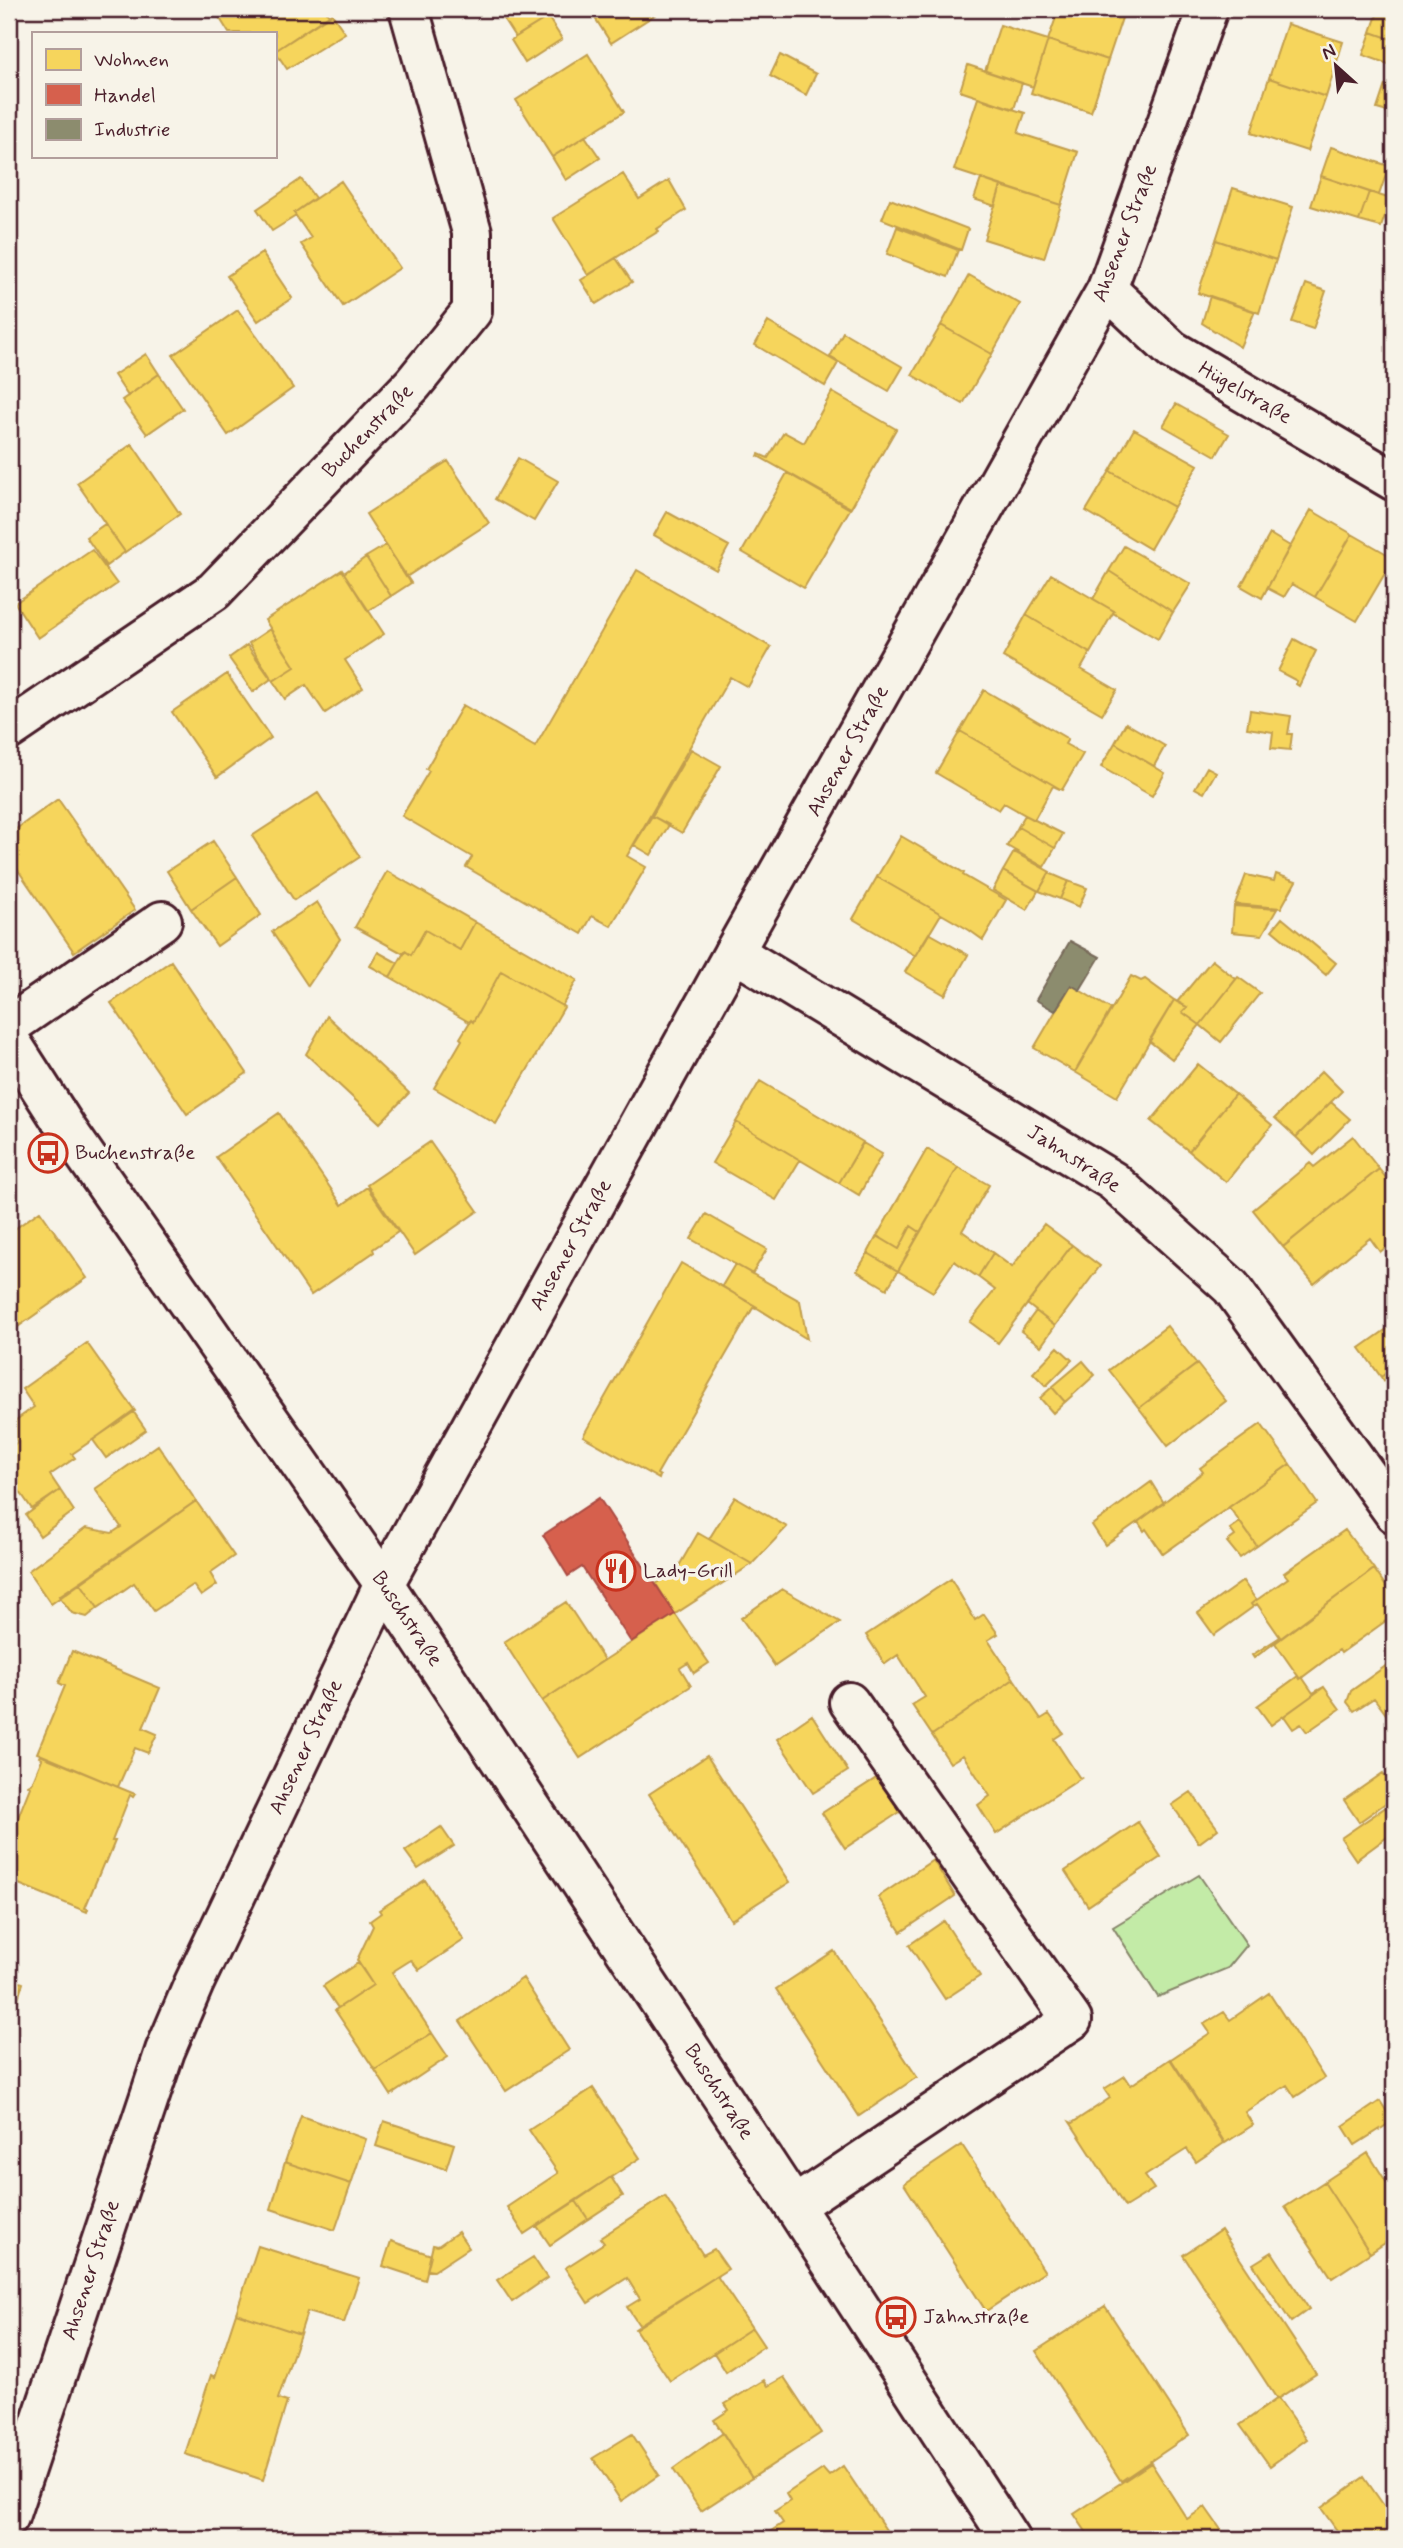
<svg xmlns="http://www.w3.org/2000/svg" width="1403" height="2548" font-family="Mynerve,sans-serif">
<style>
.green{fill:#c3eba7;stroke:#868569;stroke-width:2}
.homes{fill:#f6d55c;stroke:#c29e4d;stroke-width:2}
.shops{fill:#d6604d;stroke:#ac4c43;stroke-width:2}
.industry{fill:#8c8c6e;stroke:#786b5a;stroke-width:2}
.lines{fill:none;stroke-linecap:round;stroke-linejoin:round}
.minor-casing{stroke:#4a1f2b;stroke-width:44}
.major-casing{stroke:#4a1f2b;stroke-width:44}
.minor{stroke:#f7f3e8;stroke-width:38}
.major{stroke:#f7f3e8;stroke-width:38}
.labels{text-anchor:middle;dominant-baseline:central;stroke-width:7;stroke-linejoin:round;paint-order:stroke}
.street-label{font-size:21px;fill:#4a1f2b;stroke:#f7f3e8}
.poi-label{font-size:21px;fill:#4a1f2b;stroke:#f7f3e8;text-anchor:start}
</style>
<rect width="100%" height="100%" fill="#f7f3e8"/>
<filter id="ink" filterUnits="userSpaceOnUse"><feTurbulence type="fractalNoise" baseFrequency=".0143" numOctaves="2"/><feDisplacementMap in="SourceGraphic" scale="14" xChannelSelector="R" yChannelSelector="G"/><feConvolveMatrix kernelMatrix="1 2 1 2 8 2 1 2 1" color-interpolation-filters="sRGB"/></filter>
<g filter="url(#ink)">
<path class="green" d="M1199 1875 1247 1945 1228 1968 1158 1997 1113 1927Z"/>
<path class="homes" d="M214 9H325L329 15 275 51V33H229Z
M497 9H561L515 37Z
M610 9H664L611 43 595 18Z
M1059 9H1125L1108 60 1048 40Z
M1379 9 1394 13V40L1371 32Z
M332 14 345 33 287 69 275 51Z
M548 17 562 39 525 63 511 40Z
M1287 24 1343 42 1326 97 1269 78Z
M1000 25 1048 40 1033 87 985 71Z
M1371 32 1394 40V66L1363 55Z
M1048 40 1108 60 1091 112 1031 93Z
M588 54 624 112 552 157 516 100Z
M780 55 816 74 806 95 770 76Z
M968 65 1022 83 1014 109 960 91Z
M1269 78 1326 97 1307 151 1251 133Z
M1385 85 1394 88V114L1377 109Z
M978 98 1025 113 1018 133 1078 152 1061 205 954 170Z
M585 136 600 158 566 180 552 157Z
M1331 147 1389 166 1379 195 1321 176Z
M623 174 639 199 669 180 686 210 657 229 659 231 588 275 553 218Z
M1321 176 1369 192 1359 221 1311 206Z
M301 179 315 198 294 213 296 216 272 231 257 209Z
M981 179 1001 186 995 206 974 199Z
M341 181 400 268 343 306 301 244 311 238 294 213Z
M1001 186 1061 205 1044 258 984 239Z
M1233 188 1293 207 1276 260 1216 240Z
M1369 192 1391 199 1381 227 1359 221Z
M890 199 968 229 961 250 882 219Z
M897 227 958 250 948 277 887 254Z
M1216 240 1276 260 1259 313 1198 293Z
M262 253 292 298 258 321 227 276Z
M616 258 632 282 596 304 581 280Z
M969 275 1020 304 992 354 941 325Z
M1306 284 1326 291 1313 329 1292 322Z
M1210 296 1255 311 1240 347 1202 323Z
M238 310 293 388 228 435 173 355Z
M768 322 838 363 825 386 755 345Z
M941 325 992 354 963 404 912 375Z
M843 332 903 367 889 391 830 357Z
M146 354 159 374 128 396 114 375Z
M159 374 183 409 147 434 122 400Z
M832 392 896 429 851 508 758 456 759 454 768 458 784 432 804 443Z
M1176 404 1229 434 1216 456 1163 426Z
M1134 429 1198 465 1174 507 1110 471Z
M132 444 180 514 125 552 77 483Z
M518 458 558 481 534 521 495 499Z
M448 461 489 523 406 577 366 514Z
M1110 471 1174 507 1150 549 1086 511Z
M787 473 850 509 804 588 742 552Z
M1311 510 1352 534 1315 597 1292 584 1284 597 1267 588Z
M667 512 729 546 716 570 654 535Z
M105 524 125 552 106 566 86 537Z
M1270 534 1290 546 1262 598 1241 586Z
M1352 534 1394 558 1357 621 1315 597Z
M386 545 411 583 391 596 366 557Z
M1124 546 1191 584 1173 612 1109 571Z
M92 550 117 584 38 638 15 603Z
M366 557 391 596 368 611 344 573Z
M342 570 384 634 345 660 363 688 325 713 306 685 285 699 273 681 295 667 265 620Z
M637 570 771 647 748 687 730 677 627 856 646 867 611 926 592 916 582 934 466 867 472 857 402 816 429 771 426 769 463 705 535 747Z
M1109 571 1173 612 1158 639 1113 613 1114 611 1093 599Z
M1051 574 1114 611 1090 653 1026 615Z
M1026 615 1090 653 1081 669 1117 690 1102 714 1003 657Z
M270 629 295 667 273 681 249 643Z
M1294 639 1316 651 1299 686 1296 684 1297 681 1278 671Z
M247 645 271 679 253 692 229 658Z
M227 674 271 738 217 777 172 712Z
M984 690 1068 739 1065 744 1083 754 1062 790 960 731Z
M1250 710 1291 716 1288 734H1292L1290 750 1271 748 1273 732 1247 728Z
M1126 723 1165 746 1154 766 1115 743Z
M960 731 1062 790 1053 786 1034 820 1004 803 999 810 936 773Z
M1115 743 1165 773 1152 796 1101 767Z
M691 749 721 766 682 833 652 816Z
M1207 767 1216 772 1204 793 1195 788Z
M318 793 360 857 294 900 252 836Z
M58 799 135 910 74 952 9 857V834Z
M1025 815 1063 834 1055 848 1018 827Z
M652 816 669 825 651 855 634 845Z
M1018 827 1055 848 1044 867 1007 846Z
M901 836 964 873 963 875 1006 900 983 940 969 930 877 877Z
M213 841 237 877 191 909 167 871Z
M1014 852 1050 872 1039 891 1003 871Z
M387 871 475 922 460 950 425 930 411 955 405 951 404 954 355 927Z
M1003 871 1038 891 1027 910 993 890Z
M1049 873 1068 881 1060 899 1039 891Z
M1276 874 1296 881 1281 908 1235 904 1246 875 1274 881Z
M237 877 261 915 217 946 191 909Z
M877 877 941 914 916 956 853 919Z
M1068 881 1087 888 1079 907 1060 899Z
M317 902 340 939 308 986 272 932Z
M1234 906 1277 909 1262 935 1232 932Z
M1282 918 1336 963 1326 975 1272 930Z
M475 922 577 980 562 1006 501 971 473 1022 471 1020 469 1022 390 977 405 951 411 955 425 930 460 950Z
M929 933 968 955 945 995 905 972Z
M378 952 398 963 390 977 370 966Z
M1212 960 1236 979 1200 1025 1182 1012 1187 1007 1177 1002Z
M171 961 247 1073 187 1114 111 1003Z
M501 971 564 1007 496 1124 434 1088 462 1040 460 1038 471 1020 473 1022Z
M1131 976 1141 981 1145 979 1174 1000 1117 1097 1075 1072Z
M1238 977 1260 993 1221 1042 1200 1025Z
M1071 985 1111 1009 1075 1072 1034 1048Z
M1174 1000 1187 1007 1182 1012 1200 1025 1172 1059 1149 1041Z
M327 1016 409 1093 380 1123 306 1054Z
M1198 1064 1235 1094 1189 1151 1151 1121Z
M1322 1071 1342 1091 1296 1137 1275 1118Z
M760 1081 863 1142 839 1183 736 1122Z
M1235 1094 1272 1125 1226 1182 1189 1151Z
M1331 1102 1350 1119 1314 1155 1296 1137Z
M279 1113 342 1205 367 1187 398 1232 373 1249 374 1252 311 1295 216 1157Z
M736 1122 800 1160 776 1200 712 1163Z
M1353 1136 1379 1169 1283 1247 1253 1210 1310 1163 1314 1167Z
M430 1142 478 1211 415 1255 367 1185Z
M863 1143 882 1154 859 1195 839 1183Z
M927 1149 958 1167 920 1232 911 1226 899 1249 877 1236Z
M958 1167 989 1185 962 1231 993 1253 978 1277 954 1261 933 1292 898 1271Z
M1379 1169 1394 1188V1241L1380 1252 1370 1238 1314 1284 1283 1247Z
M40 1211 87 1278 12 1331 9 1326V1233Z
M706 1214 767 1249 752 1274 691 1239Z
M1044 1224 1072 1245 998 1343 970 1322 995 1290 978 1277 993 1253 1012 1267Z
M911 1226 920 1232 898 1271 868 1253 877 1236 899 1249Z
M1072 1245 1100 1266 1055 1326 1027 1304Z
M868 1253 898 1271 887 1289 857 1271Z
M681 1263 757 1307 756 1309 753 1308 657 1474 660 1476 659 1479 583 1436Z
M735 1264 800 1301 807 1339 722 1286Z
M1036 1311 1055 1326 1041 1346 1021 1331Z
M1394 1324V1367L1381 1377 1360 1348Z
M1167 1326 1197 1364 1139 1408 1109 1370Z
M87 1343 135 1411 72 1454 75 1458 50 1475 60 1490 32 1509 9 1476V1459L15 1455 10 1448 17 1442 9 1431V1425L34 1407 22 1389Z
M1058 1347 1072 1360 1046 1386 1033 1373Z
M1083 1361 1095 1375 1065 1402 1052 1387Z
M1197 1364 1226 1401 1168 1446 1139 1408Z
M1394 1367V1396L1381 1377Z
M1052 1387 1065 1402 1053 1413 1040 1398Z
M133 1411 146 1430 106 1458 93 1440Z
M1261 1424 1290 1464 1163 1554 1146 1529 1144 1531 1138 1522 1203 1472 1200 1468Z
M158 1445 196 1501 51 1604 28 1571 86 1528 112 1533 121 1527 95 1489Z
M1290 1464 1317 1503 1257 1546 1229 1507Z
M1151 1482 1164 1503 1105 1545 1092 1525Z
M60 1490 74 1511 40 1536 26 1515Z
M735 1497 787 1527 752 1564 709 1539Z
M196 1501 234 1556 210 1573 217 1585 201 1596 193 1585 154 1611 134 1583 98 1608 80 1582Z
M1240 1522 1257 1546 1240 1558 1227 1542 1235 1536 1230 1529Z
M1345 1530 1374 1569 1254 1658 1252 1655 1280 1637 1257 1604 1253 1607 1251 1604 1288 1578 1284 1573Z
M698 1533 752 1564 675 1614 656 1584 676 1571Z
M1374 1569 1394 1598V1615L1341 1653 1339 1650 1300 1679 1275 1643Z
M951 1579 975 1620 984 1614 998 1634 988 1640 1014 1679 932 1735 912 1705 925 1697 898 1655 885 1664 866 1635Z
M1243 1581 1256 1600 1251 1604 1253 1607 1214 1635 1198 1613Z
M80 1582 98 1608 87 1617 72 1613 59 1596Z
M782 1589 840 1622 775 1666 741 1618Z
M566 1602 604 1660 542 1701 504 1642Z
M675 1614 709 1663 694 1673 688 1663 680 1668 691 1686 580 1758 542 1701Z
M72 1651 160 1688 143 1728 157 1734 148 1753 135 1748 118 1787 37 1753 65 1686 59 1683Z
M1394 1660V1719L1391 1721 1374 1698 1354 1711 1347 1702 1351 1691Z
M1298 1676 1300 1679 1302 1677 1313 1693 1324 1687 1271 1725 1257 1706Z
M1014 1679 1041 1719 1049 1714 1063 1733 1054 1739 1079 1777 1081 1778 996 1834 978 1805 990 1796 963 1755 950 1763 932 1735Z
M1324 1687 1340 1709 1307 1732 1301 1724 1293 1729 1284 1716Z
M812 1715 848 1771 813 1793 777 1739Z
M40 1755 135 1794 133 1797 130 1795 112 1841H115L106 1863 104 1862 85 1908 88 1909 87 1912 9 1880V1840L30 1787 28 1785 32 1783 42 1759 39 1757Z
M707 1756 790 1882 731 1920 649 1794Z
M1383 1773 1394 1789V1797L1359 1822 1344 1800Z
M878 1777 900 1812 845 1848 822 1813Z
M1191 1792 1218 1829 1199 1843 1172 1805Z
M1386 1807 1394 1818V1832L1356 1860 1341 1838Z
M1138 1822 1161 1857 1088 1906 1065 1871Z
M441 1827 454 1846 418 1869 405 1851Z
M933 1860 955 1896 901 1932 878 1897Z
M425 1880 464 1940 419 1970 411 1960 392 1972 432 2033 375 2070 335 2010 373 1985 357 1960 373 1926 370 1921 381 1913 379 1910Z
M944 1921 980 1976 945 1999 909 1945Z
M834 1951 917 2077 859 2116 776 1989Z
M358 1963 373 1985 338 2008 323 1986Z
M9 1978 23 1983 9 2026Z
M523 1978 569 2050 506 2091 460 2021Z
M1269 1993 1324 2078 1295 2097 1287 2085 1245 2112 1253 2125 1225 2143 1171 2059 1210 2033 1204 2024 1224 2012 1230 2020Z
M432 2033 448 2057 391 2095 375 2070Z
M1170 2059 1224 2143 1196 2162 1187 2149 1145 2176 1154 2189 1125 2207 1070 2122 1072 2123 1110 2098 1104 2089 1125 2076 1131 2085Z
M593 2088 640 2158 524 2234 507 2207 558 2173 529 2130Z
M1380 2101 1393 2121 1355 2145 1343 2126Z
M301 2116 366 2139 351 2184 285 2162Z
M384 2121 454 2144 446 2169 376 2146Z
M962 2145 1045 2272 986 2311 904 2184Z
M1368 2153 1394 2194V2237L1370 2253 1324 2182Z
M285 2162 351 2184 335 2230 271 2209Z
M611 2177 623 2196 588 2219 576 2201Z
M1324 2182 1370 2253 1332 2278 1285 2207Z
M665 2196 703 2255 714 2249 728 2269 639 2325 627 2307 640 2299 627 2278 588 2303 565 2268 604 2243 600 2238Z
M576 2201 588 2219 550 2245 537 2226Z
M1221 2230 1316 2374 1277 2399 1183 2255Z
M458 2232 469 2248 434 2271 427 2270 433 2245 438 2246Z
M391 2241 431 2255 425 2280 383 2266Z
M258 2246 359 2278 344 2323 307 2312 300 2334 236 2313Z
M1272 2252 1309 2309 1291 2322 1253 2264Z
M533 2257 547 2278 512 2302 497 2280Z
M717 2276 752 2328 670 2381 635 2329Z
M1105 2306 1189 2435 1121 2481 1036 2351Z
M236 2313 300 2334 278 2399 287 2402 263 2480 185 2454 211 2375 215 2377Z
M752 2328 764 2346 726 2372 714 2353Z
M784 2377 821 2433 752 2478 714 2420 729 2410 725 2404 764 2380 768 2386Z
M1278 2398 1307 2439 1270 2466 1240 2425Z
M723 2433 752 2478 701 2511 673 2469Z
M632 2434 659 2475 621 2501 593 2458Z
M1151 2463 1187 2519 1205 2507 1224 2534 1217 2539H1091L1074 2514Z
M843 2466 888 2533 878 2539H759L783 2523 775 2511 790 2501 786 2494 823 2469 829 2476Z
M1364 2477 1394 2520V2527L1376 2539H1343L1321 2508Z"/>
<path class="shops" d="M599 1498 675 1614 631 1642 582 1567 568 1576 543 1535Z"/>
<path class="industry" d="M1070 941 1100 957 1080 990 1071 985 1055 1011 1036 1000Z"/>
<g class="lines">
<g class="minor-casing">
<path id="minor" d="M1107 289 1172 350 1394 481
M9 730 214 591 413 384 472 311V232L409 9
M734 952 1113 1181 1231 1287 1394 1513
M9 1026 162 921
M9 1039 68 1131 384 1584 794 2206 1010 2539
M794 2206 1072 2020 849 1702"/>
</g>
<g class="major-casing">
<path id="major" d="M9 2517 165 2051 194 1983 384 1584 734 952 1107 289 1208 9"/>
</g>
<use href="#minor" class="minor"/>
<use href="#major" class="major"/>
</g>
</g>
<defs>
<g id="bus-ring" transform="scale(2.0125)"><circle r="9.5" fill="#f7f3e8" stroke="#c8321e" stroke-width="1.5"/><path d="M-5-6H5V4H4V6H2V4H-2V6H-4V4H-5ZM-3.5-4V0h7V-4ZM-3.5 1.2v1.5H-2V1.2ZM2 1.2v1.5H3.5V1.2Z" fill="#c8321e"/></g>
<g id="restaurant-ring" transform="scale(2.0125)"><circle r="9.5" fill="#f7f3e8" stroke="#c8321e" stroke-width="1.5"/><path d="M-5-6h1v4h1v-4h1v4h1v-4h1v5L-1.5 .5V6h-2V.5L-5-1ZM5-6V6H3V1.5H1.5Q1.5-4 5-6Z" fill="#c8321e"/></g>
</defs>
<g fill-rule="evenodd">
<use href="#bus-ring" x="48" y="1153"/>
<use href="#restaurant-ring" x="616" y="1571"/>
<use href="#bus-ring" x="896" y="2317"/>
</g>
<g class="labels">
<g class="street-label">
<text transform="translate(1125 233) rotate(-69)">Ahsener Straße</text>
<text transform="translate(1245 393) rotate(30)">Hügelstraße</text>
<text transform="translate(368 431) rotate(-46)">Buchenstraße</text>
<text transform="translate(848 751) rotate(-61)">Ahsener Straße</text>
<text transform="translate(1074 1159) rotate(33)">Jahnstraße</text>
<text transform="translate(571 1245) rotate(-61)">Ahsener Straße</text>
<text transform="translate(407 1619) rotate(56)">Buschstraße</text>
<text transform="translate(306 1747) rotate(-65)">Ahsener Straße</text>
<text transform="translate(719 2092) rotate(57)">Buschstraße</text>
<text transform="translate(91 2270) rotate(-72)">Ahsener Straße</text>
</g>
<g class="poi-label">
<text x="75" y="1153">Buchenstraße</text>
<text x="643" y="1571">Lady-Grill</text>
<text x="923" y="2317">Jahnstraße</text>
</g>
</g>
<rect width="1403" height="2548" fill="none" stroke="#f7f3e8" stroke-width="35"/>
<rect x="18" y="18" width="1368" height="2513" fill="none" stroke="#4a1f2b" stroke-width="2.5" filter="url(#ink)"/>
<rect x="32" y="32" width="245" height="126" fill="#f7f3e8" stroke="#b29e9c" stroke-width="2"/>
<rect x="46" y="49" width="35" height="21" fill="#f6d55c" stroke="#b29e9c" stroke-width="2"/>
<text x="94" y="66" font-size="21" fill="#4a1f2b">Wohnen</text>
<rect x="46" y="84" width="35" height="21" fill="#d6604d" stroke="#b29e9c" stroke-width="2"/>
<text x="94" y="102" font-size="21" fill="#4a1f2b">Handel</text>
<rect x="46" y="119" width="35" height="21" fill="#8c8c6e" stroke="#b29e9c" stroke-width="2"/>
<text x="94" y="136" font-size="21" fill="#4a1f2b">Industrie</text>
<g transform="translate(1336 66) rotate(333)" stroke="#f7f3e8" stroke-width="5" paint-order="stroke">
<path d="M0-5L12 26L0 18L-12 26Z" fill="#4a1f2b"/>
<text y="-10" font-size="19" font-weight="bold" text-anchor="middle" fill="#4a1f2b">N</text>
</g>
</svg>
